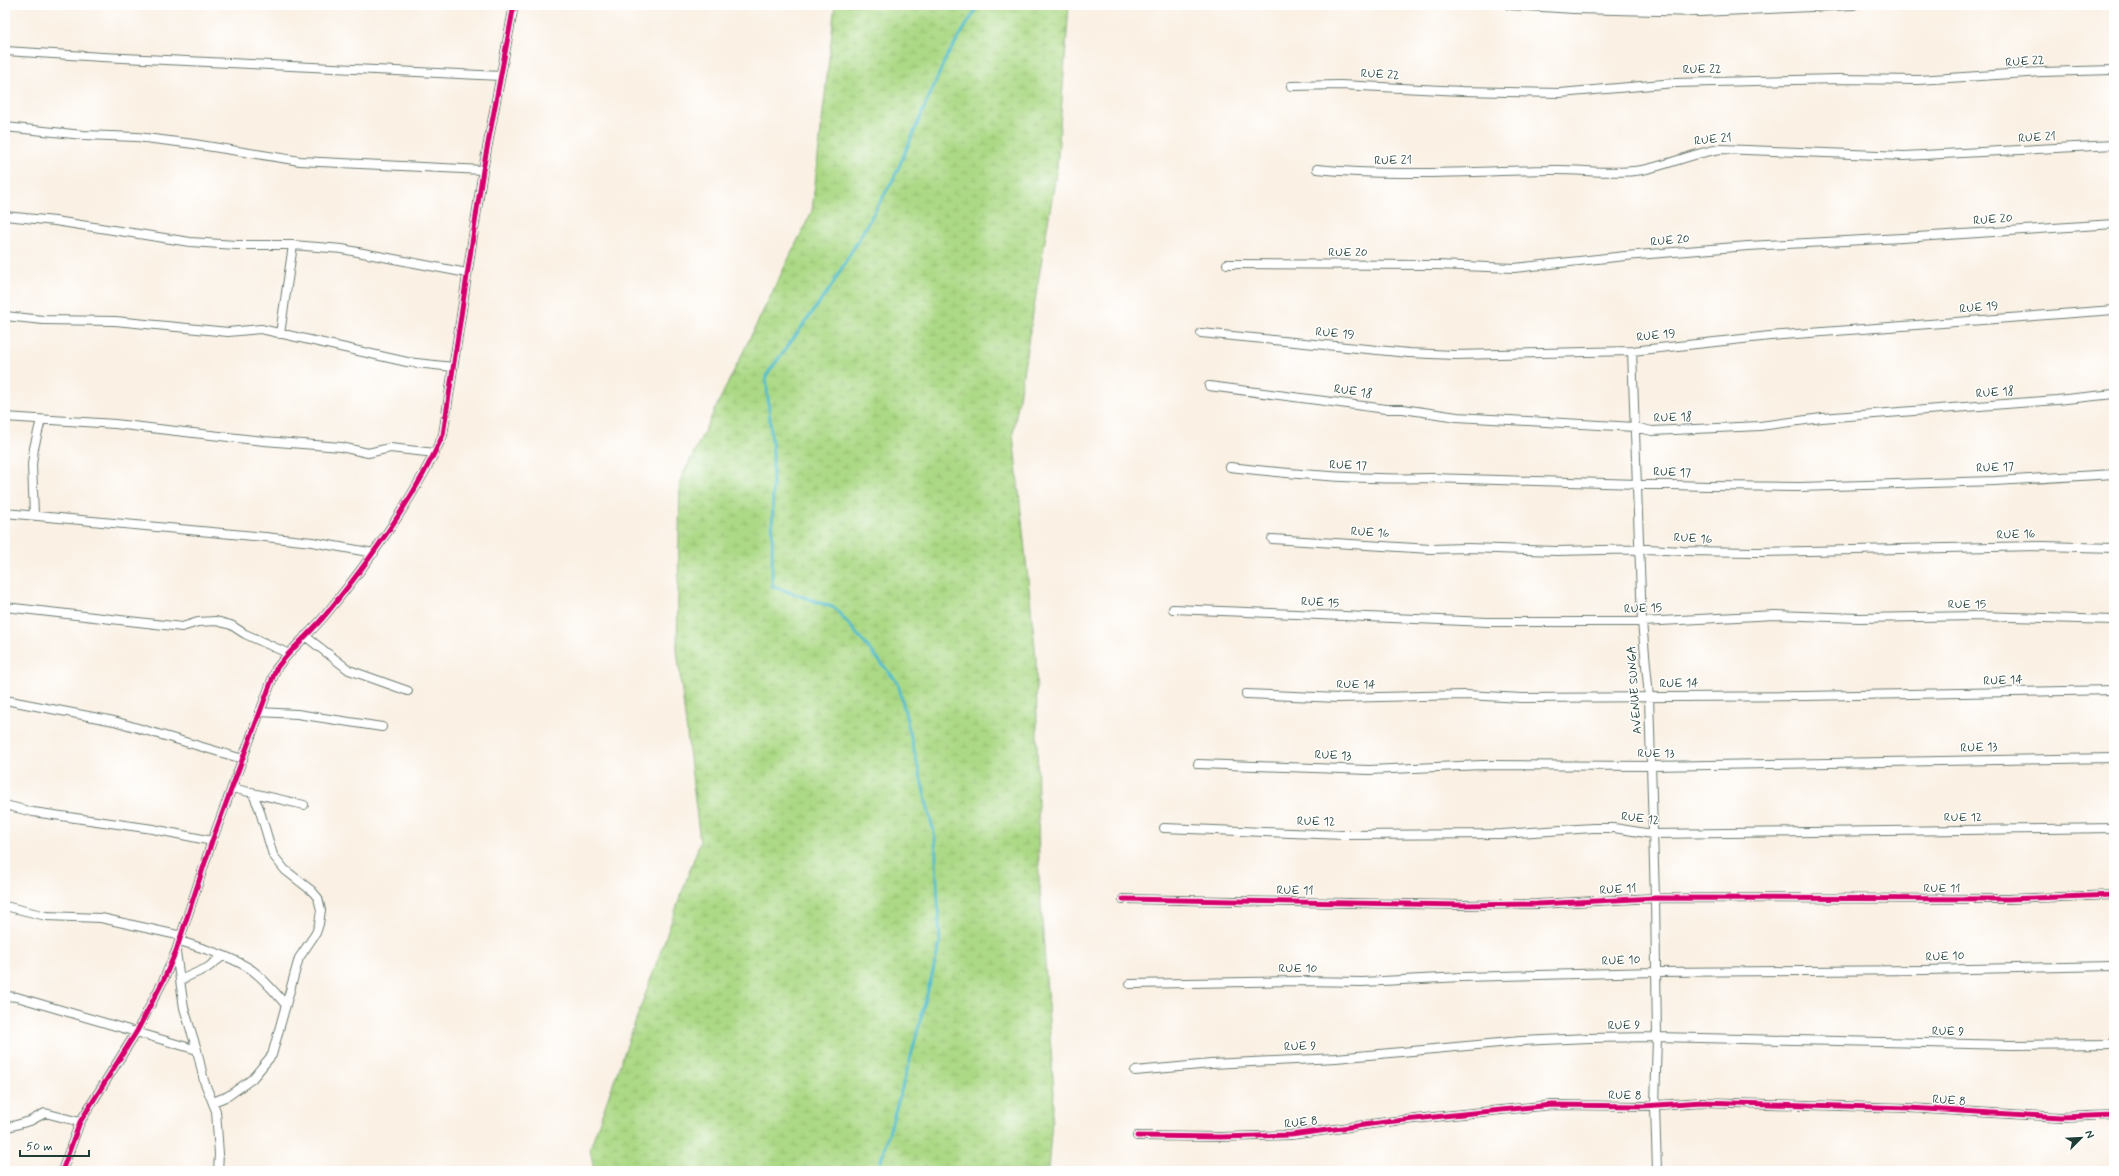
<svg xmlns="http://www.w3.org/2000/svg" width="2119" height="1176" font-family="Mynerve,sans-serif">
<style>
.wetland{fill:url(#wetland-marsh);stroke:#668b5c}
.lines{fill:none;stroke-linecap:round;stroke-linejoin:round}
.stream{stroke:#52bdcd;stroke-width:3}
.minor-casing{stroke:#6c7c71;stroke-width:10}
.minor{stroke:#fff;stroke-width:8}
.cycleway-casing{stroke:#fff;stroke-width:8}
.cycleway{stroke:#d6006c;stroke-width:5}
.labels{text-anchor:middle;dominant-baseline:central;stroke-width:3;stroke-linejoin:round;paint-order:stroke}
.street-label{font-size:12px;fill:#1f3d34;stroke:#fff}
</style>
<defs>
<pattern id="wetland-marsh" width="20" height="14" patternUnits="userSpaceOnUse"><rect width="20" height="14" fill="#acd985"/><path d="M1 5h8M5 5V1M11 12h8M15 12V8" fill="none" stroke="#94bb73"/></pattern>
</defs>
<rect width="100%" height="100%" fill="#fff"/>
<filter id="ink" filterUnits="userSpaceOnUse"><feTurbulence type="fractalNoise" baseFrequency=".025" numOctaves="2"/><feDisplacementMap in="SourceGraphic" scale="8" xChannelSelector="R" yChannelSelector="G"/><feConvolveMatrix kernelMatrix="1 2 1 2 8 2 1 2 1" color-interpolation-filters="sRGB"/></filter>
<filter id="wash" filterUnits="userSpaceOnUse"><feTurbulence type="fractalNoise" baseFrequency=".012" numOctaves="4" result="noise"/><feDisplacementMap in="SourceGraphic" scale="16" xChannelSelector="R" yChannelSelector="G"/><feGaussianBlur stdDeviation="0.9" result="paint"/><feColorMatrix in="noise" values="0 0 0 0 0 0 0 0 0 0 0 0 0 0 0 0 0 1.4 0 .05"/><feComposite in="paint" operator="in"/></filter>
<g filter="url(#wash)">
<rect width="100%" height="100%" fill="#faf0e3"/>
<path class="wetland" d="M835 5H1069L1057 168 1013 434 1036 657 1039 875 1054 1093 1048 1171H594L590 1148 700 842 677 650 680 481 812 211Z"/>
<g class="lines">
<path class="stream" d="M882 1171 880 1163 909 1064 940 944 935 838 898 683 835 608 772 586 773 454 766 376 831 287 894 178 946 58 979 5"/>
</g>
</g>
<g filter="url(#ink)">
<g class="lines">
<g class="minor-casing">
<path id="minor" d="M1509 5 1574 9 1700 12 1854 5
M5 51 102 57 501 76
M1291 86 1340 85 1462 91 1560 93 1675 83 1838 79 1918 80 2041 72 2114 70
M5 127 83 135 137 137 194 144 300 161 483 170
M1317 169C1394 177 1473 171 1551 170 1579 169 1614 175 1642 170 1669 165 1692 153 1721 149L1904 156 2114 145
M5 216 55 221 190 242 236 245H293L342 249 467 273
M1227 264 1436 265 1514 268 1625 256 1748 246 1902 238 2114 224
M5 316 43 320 115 321 228 332 261 329 407 362 453 367
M1201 333 1409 353 1454 355 1632 351 1770 336 2114 310
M280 334 293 245
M1632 351 1642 622 1649 697 1655 898 1657 1037 1655 1106 1657 1171
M1209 386 1386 409H1403L1457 417 1635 427 1652 431 1760 426 1822 418 2057 400 2114 394
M5 417 115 424 264 441 341 447 368 453 390 448 435 453
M1230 467C1297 475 1363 480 1431 478L1707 486 1800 487 1995 481 2114 474
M5 513 265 537 312 542 374 553
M34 515 32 465 34 448 41 420
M1272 539 1430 549 1468 548 1557 551 1647 549 1683 551 1756 552 2043 546 2114 548
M5 607 182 627 198 622 216 621 231 625 245 634 287 653
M1173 609 1488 622H1642L1775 615 1859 618 1978 616 2114 620
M305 636 349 670 408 691
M1246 694 1338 698 1466 695 1522 698 1805 696 2114 690
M5 700 114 721 243 759
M259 712 297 714 382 727
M1198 764 1369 770 1482 765 1651 766 2114 758
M232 788 304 805
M5 805 33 812 153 829 212 841
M1164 828 1344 835 1502 834 1593 828H1614L1652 834 2114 828
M1123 899 1463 905 1537 904 1655 898 2008 899 2114 895
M5 906 46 916 101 918 182 936
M180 941C204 949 231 956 252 970 265 980 275 992 285 1004
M176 952 184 1008 197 1050 204 1081 216 1111 219 1154 218 1171
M180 980 207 968 223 956
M1130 984 1300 981 1362 982 1462 977 1655 972 1925 970 2114 966
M5 996 17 997 197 1050
M1135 1071 1211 1064 1336 1058 1521 1041 1589 1038 1657 1037 2012 1045 2114 1044
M213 1102 228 1096 252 1079 272 1055 299 958 316 933 319 924 321 910 318 898 312 891 285 870 273 855 259 808 252 792
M5 1128 30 1121 45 1113 80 1122
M1137 1136 1221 1137 1291 1135 1386 1122 1501 1110 1552 1105 1643 1106 1702 1102 1909 1108 2062 1117 2114 1115
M62 1171 80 1122 137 1031 164 979 176 951 212 841 276 669C291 648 311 633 327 613 371 559 414 499 443 435L483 170 514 5"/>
</g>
<use href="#minor" class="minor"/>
<g class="cycleway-casing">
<path id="cycleway" d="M1123 899 1463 905 1537 904 1655 898 2008 899 2114 895
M1137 1136 1221 1137 1291 1135 1386 1122 1501 1110 1552 1105 1643 1106 1702 1102 1909 1108 2062 1117 2114 1115
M62 1171 80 1122 137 1031 164 979 176 951 212 841 276 669C291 648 311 633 327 613 371 559 414 499 443 435L483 170 514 5"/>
</g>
<use href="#cycleway" class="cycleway"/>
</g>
</g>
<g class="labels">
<g class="street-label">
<text transform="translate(2025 62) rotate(-4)">RUE 22</text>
<text transform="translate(1702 70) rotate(-1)">RUE 22</text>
<text transform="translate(1380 75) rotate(3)">RUE 22</text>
<text transform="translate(2037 138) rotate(-3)">RUE 21</text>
<text transform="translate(1713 140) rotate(-5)">RUE 21</text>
<text transform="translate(1393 161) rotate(-1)">RUE 21</text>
<text transform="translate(1993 220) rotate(-4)">RUE 20</text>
<text transform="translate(1670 241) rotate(-5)">RUE 20</text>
<text x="1348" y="253">RUE 20</text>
<text transform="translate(1979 308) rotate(-5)">RUE 19</text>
<text transform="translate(1335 334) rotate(5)">RUE 19</text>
<text transform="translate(1656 336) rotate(-6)">RUE 19</text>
<text transform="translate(1353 392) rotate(8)">RUE 18</text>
<text transform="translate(1995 393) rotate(-4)">RUE 18</text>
<text transform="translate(1673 418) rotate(-2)">RUE 18</text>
<text transform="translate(1348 466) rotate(2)">RUE 17</text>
<text transform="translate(1995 468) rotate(-2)">RUE 17</text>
<text transform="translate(1672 473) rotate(2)">RUE 17</text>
<text transform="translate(1370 533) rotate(4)">RUE 16</text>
<text transform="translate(2016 535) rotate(-2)">RUE 16</text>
<text transform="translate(1693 539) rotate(3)">RUE 16</text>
<text transform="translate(1320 603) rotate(3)">RUE 15</text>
<text x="1967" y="605">RUE 15</text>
<text transform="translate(1643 609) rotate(-2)">RUE 15</text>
<text transform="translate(2003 681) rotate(-2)">RUE 14</text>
<text transform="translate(1679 684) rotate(-1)">RUE 14</text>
<text x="1356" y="685">RUE 14</text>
<text transform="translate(1635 690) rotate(-94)">AVENUE SUNGA</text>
<text transform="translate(1979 748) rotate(-2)">RUE 13</text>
<text x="1656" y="754">RUE 13</text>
<text transform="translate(1333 756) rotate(2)">RUE 13</text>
<text x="1963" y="818">RUE 12</text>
<text transform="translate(1640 819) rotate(7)">RUE 12</text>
<text transform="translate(1316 822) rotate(1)">RUE 12</text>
<text x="1942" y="889">RUE 11</text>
<text transform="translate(1618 890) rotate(-3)">RUE 11</text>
<text transform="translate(1295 891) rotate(1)">RUE 11</text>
<text transform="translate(1945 957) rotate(-2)">RUE 10</text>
<text transform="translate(1621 961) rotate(-2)">RUE 10</text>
<text x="1298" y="969">RUE 10</text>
<text transform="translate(1624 1026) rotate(-1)">RUE 9</text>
<text transform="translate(1948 1032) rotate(1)">RUE 9</text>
<text transform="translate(1300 1047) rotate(-2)">RUE 9</text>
<text transform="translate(1625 1096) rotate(1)">RUE 8</text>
<text transform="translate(1949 1101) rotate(4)">RUE 8</text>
<text transform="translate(1301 1123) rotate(-6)">RUE 8</text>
</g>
</g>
<rect width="2119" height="1176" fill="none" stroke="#fff" stroke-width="20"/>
<g transform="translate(2081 1138) rotate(66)" stroke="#ffffff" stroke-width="3" paint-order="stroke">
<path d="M0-3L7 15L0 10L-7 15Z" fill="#1f3d34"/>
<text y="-6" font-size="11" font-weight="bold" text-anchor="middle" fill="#1f3d34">N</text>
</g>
<path d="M20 1150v6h69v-6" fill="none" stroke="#1f3d34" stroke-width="2"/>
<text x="26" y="1150" font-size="12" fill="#1f3d34" stroke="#ffffff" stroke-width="3" paint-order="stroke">50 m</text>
</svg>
